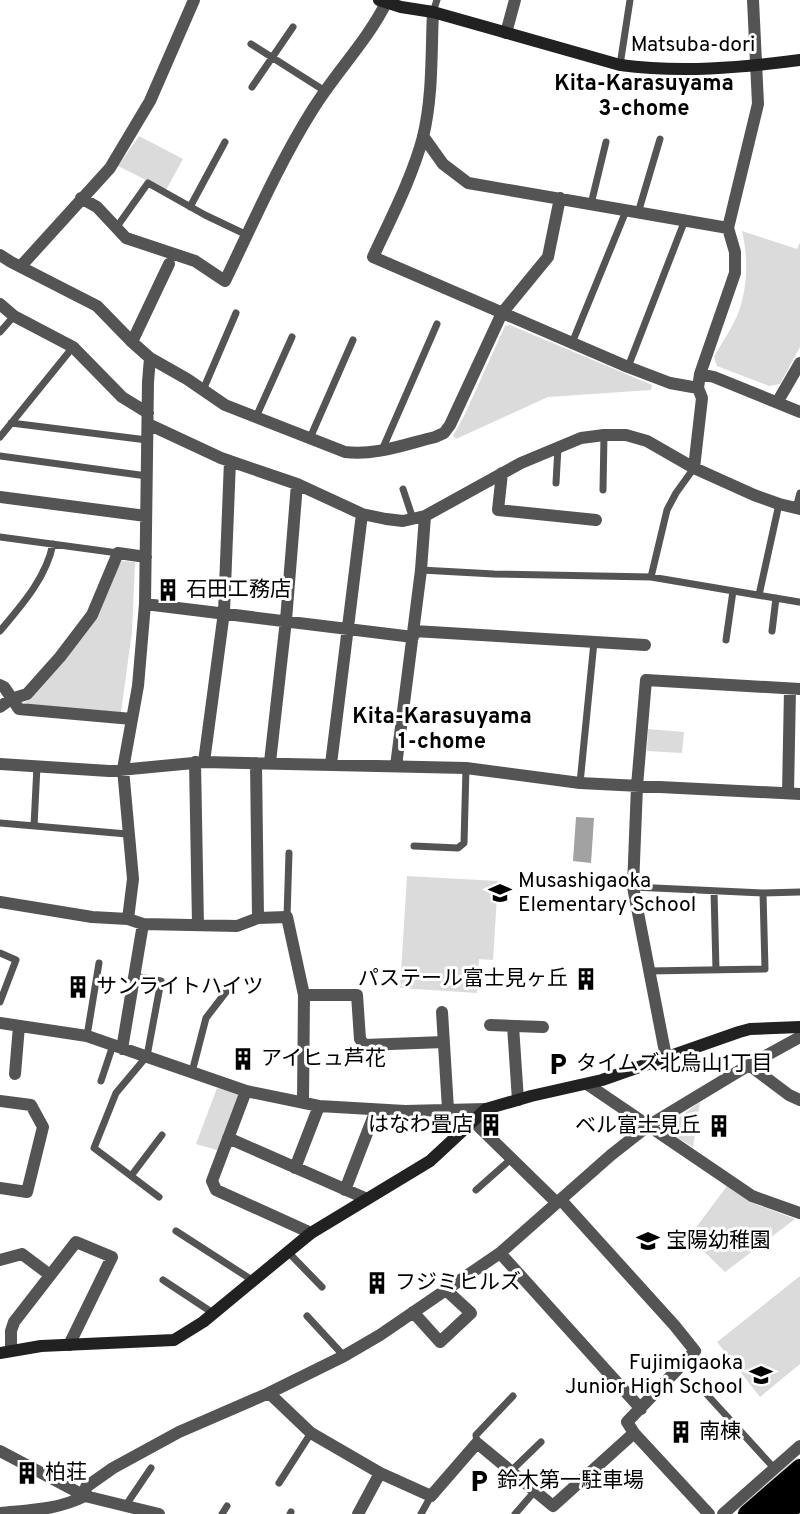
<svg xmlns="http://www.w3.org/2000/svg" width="800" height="1514" font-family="Overpass,'Noto Sans JP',sans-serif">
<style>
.green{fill:#dbdbdb}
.water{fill:#a2a2a2}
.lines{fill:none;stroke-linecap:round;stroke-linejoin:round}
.primary-casing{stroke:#dbdbdb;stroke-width:16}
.highway-casing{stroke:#dbdbdb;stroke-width:20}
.lane{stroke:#545454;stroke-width:7}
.street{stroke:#545454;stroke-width:12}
.secondary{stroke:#212121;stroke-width:12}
.primary{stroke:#000;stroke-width:15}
.highway{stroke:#000;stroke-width:18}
.labels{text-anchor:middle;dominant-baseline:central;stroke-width:6;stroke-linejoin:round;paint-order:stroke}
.street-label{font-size:21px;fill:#000;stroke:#fff}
.poi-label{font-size:21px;fill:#000;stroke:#fff;text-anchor:start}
.neighbourhood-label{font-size:22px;font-weight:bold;fill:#000;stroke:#fff}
</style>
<rect width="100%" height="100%" fill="#fff"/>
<path class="green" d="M139 136 183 159 166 190 118 166Z
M742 231 797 249 800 242V347L780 384 769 386 717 366 714 357C722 342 733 327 739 311 748 285 748 256 742 231Z
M510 325 652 385 651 390 548 397 456 439 453 436 465 414 505 326Z
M122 561 135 562 132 632 121 712 20 706 31 698Z
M648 729 684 732 682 753 647 751Z
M407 876 498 881 493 960 479 959 477 993 400 988Z
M217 1088 238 1093 239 1099 220 1151 196 1144Z
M700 1102 693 1147 668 1132 670 1124Z
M727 1186 750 1202 795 1219 725 1272 689 1237Z
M800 1276V1364L760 1397 717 1342Z"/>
<path class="water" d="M576 817 594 818 591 863 573 861Z"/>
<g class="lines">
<g class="primary-casing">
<path id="primary" d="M787 1514 800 1503"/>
</g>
<g class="highway-casing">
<path id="highway" d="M747 1514 800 1468
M770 1514 800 1488"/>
</g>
<path class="lane" d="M433 12 437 0
M251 44 325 91
M620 65 630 0
M252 87 293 27
M591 204 606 142
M190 207 225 142
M638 213 660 139
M116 228 148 183 205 215 247 235
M0 332 14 316
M572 343 626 211
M628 367 685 220
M203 390 236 313
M256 417 292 337
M11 423 147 440
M0 437 73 347
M310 438 353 340
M382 450 437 324
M0 456 147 476
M556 483 558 447
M403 489 413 519
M603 490 604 435
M796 508 800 493
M0 537 118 553
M421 570 494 574 651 577 799 602
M651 577 667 510 676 493 694 468
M759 595 779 504
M0 631C22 605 46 578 53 544
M772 631 776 598
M726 640 733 591
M580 783 594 642
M0 823 127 834
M34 826 37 766
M414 846 458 848 464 843 466 768
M633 887 763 893 800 892
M714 891 716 970
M287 917 289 853
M0 953 16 960 0 1002
M649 971 765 969 763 893
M134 976 161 981 147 1056 116 1093 94 1148 159 1197
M87 1036 99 963
M192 1072 206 1018 226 992
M101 1081 113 1045
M131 1176 162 1135
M476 1190 511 1159
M176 1231 252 1280
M287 1251 322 1287
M163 1280 213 1313
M307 1316 344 1356
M701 1388 774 1468
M477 1443 476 1435 513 1396
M511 1471 541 1442
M279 1483 311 1433
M126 1505 151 1468
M222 1514 227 1506
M290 1514 291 1512
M421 1514 431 1496
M515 1514 535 1491"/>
<path class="street" d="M433 12C431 53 433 96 423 137 412 178 391 218 373 257L628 367 670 383 698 388
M506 33 515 0
M423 136 443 164 468 183 728 228
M81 198 97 207 126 238 195 261 225 281C253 223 279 163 313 109 336 72 367 41 386 3
M0 255 11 262 97 306 132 342 150 358 187 379 225 405 345 452C375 456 406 444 435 437L444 433 450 425 502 313 548 257 560 198
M21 266 110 168 150 101 194 0
M0 304 14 316 73 347 122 397 148 413
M132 342 169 264
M700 374 714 377 800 412
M778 401 800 363
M148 424 221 458 297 484 362 514 386 519 403 521 425 516 521 463 581 438 604 435H626L647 441 694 468 754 495 779 504 800 509
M694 468 702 398 698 388 700 374 735 273V252L728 228 758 104 753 0
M502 473 498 510 596 520
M0 497 146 516
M145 604 413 637
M414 631 645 645
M0 685 4 687 19 709 132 719
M0 707 11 699 27 694 60 657 92 615 118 553 146 557
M195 762 198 925
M204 762 224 612 230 461
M270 762 286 620 297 484
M256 763 258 918
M0 764 109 771 204 762 466 768 580 783 800 794
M331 764 362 514
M396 766 421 570 425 516
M788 793 790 689
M0 902 92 917 128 919 143 924 237 926 258 918 287 917 304 995 303 1102
M128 919 133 879 123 769 138 686 145 604 148 382 150 358
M304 995H357L360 1039 364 1045 444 1042
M442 1012 448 1109
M0 1023 87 1036 246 1091 319 1106 405 1111 486 1109
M490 1025 543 1027
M513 1026 518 1100
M122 1049 143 924
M666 1057 633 887 637 786 646 680 800 689
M749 1065 789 1095 800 1100
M15 1074 19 1026
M587 1084 752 1196 800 1213
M246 1091 212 1181 216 1190 311 1233
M0 1101 31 1105 43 1127 27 1192 0 1188
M474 1122 557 1203
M228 1138 367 1199
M295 1168 319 1106
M345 1190 376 1110
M561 1200 675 1326 695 1351 627 1422 634 1433 709 1514
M500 1253 641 1409
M0 1260 22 1254 50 1275
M413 1312 440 1342 471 1313 446 1290
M11 1350V1331L14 1322 76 1242 112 1257 69 1345
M269 1393 311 1433 380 1473 431 1496 477 1443 553 1506 634 1433
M0 1451 85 1496 159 1514
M85 1496 86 1487 113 1468 179 1432 269 1393 344 1356 380 1335 500 1253 611 1155 648 1126 749 1065 800 1037
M0 1513C31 1510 57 1510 85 1496
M358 1514 380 1473
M723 1514 800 1446"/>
<path class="secondary" d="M379 0 401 7 433 12 620 65C680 73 740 68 800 60
M0 1353 41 1346 174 1340 203 1322 311 1233 430 1161 486 1109 531 1096 602 1080 739 1032 750 1029 800 1027"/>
<use href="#primary" class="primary"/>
<use href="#highway" class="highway"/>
</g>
<defs>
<g id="building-bare" transform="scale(1.8)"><path d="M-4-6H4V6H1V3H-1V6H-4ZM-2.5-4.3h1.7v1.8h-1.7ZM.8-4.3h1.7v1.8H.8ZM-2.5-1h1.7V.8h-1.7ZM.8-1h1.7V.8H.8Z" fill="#000" stroke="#fff" stroke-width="2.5" paint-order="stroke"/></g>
<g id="school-bare" transform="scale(1.8)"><path d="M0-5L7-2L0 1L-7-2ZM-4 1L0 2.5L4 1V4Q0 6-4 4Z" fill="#000" stroke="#fff" stroke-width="2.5" paint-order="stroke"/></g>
<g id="parking-bare" transform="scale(1.8)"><path d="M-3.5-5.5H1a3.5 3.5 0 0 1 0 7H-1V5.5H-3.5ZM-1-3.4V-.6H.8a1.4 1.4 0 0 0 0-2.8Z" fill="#000" stroke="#fff" stroke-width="2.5" paint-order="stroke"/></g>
</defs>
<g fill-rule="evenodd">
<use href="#building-bare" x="168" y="590"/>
<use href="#school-bare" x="500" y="893"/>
<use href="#building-bare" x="586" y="979"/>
<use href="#building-bare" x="78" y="987"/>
<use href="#building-bare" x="243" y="1059"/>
<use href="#parking-bare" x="558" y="1064"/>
<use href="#building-bare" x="491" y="1125"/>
<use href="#building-bare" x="719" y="1126"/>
<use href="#school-bare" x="648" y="1241"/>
<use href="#building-bare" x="377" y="1283"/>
<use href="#school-bare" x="761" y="1375"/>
<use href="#building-bare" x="681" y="1432"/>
<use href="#building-bare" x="27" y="1473"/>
<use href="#parking-bare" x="479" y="1481"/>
</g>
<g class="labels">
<g class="street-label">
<text x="693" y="45">Matsuba-dori</text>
</g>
<g class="poi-label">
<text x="186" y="590">石田工務店</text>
<text x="518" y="881">Musashigaoka<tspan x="518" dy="24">Elementary School</tspan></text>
<text x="568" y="979" text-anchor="end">パステール富士見ヶ丘</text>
<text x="96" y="987">サンライトハイツ</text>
<text x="261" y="1059">アイヒュ芦花</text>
<text x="576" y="1064">タイムズ北烏山1丁目</text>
<text x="473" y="1125" text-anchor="end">はなわ畳店</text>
<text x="701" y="1126" text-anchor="end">ベル富士見丘</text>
<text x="666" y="1241">宝陽幼稚園</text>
<text x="395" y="1283">フジミヒルズ</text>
<text x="743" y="1363" text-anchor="end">Fujimigaoka<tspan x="743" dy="24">Junior High School</tspan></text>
<text x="699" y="1432">南棟</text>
<text x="45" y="1473">柏荘</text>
<text x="497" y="1481">鈴木第一駐車場</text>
</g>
<g class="neighbourhood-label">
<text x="644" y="84">Kita-Karasuyama<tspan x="644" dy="25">3-chome</tspan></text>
<text x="442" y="717">Kita-Karasuyama<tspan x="442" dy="25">1-chome</tspan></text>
</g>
</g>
</svg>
